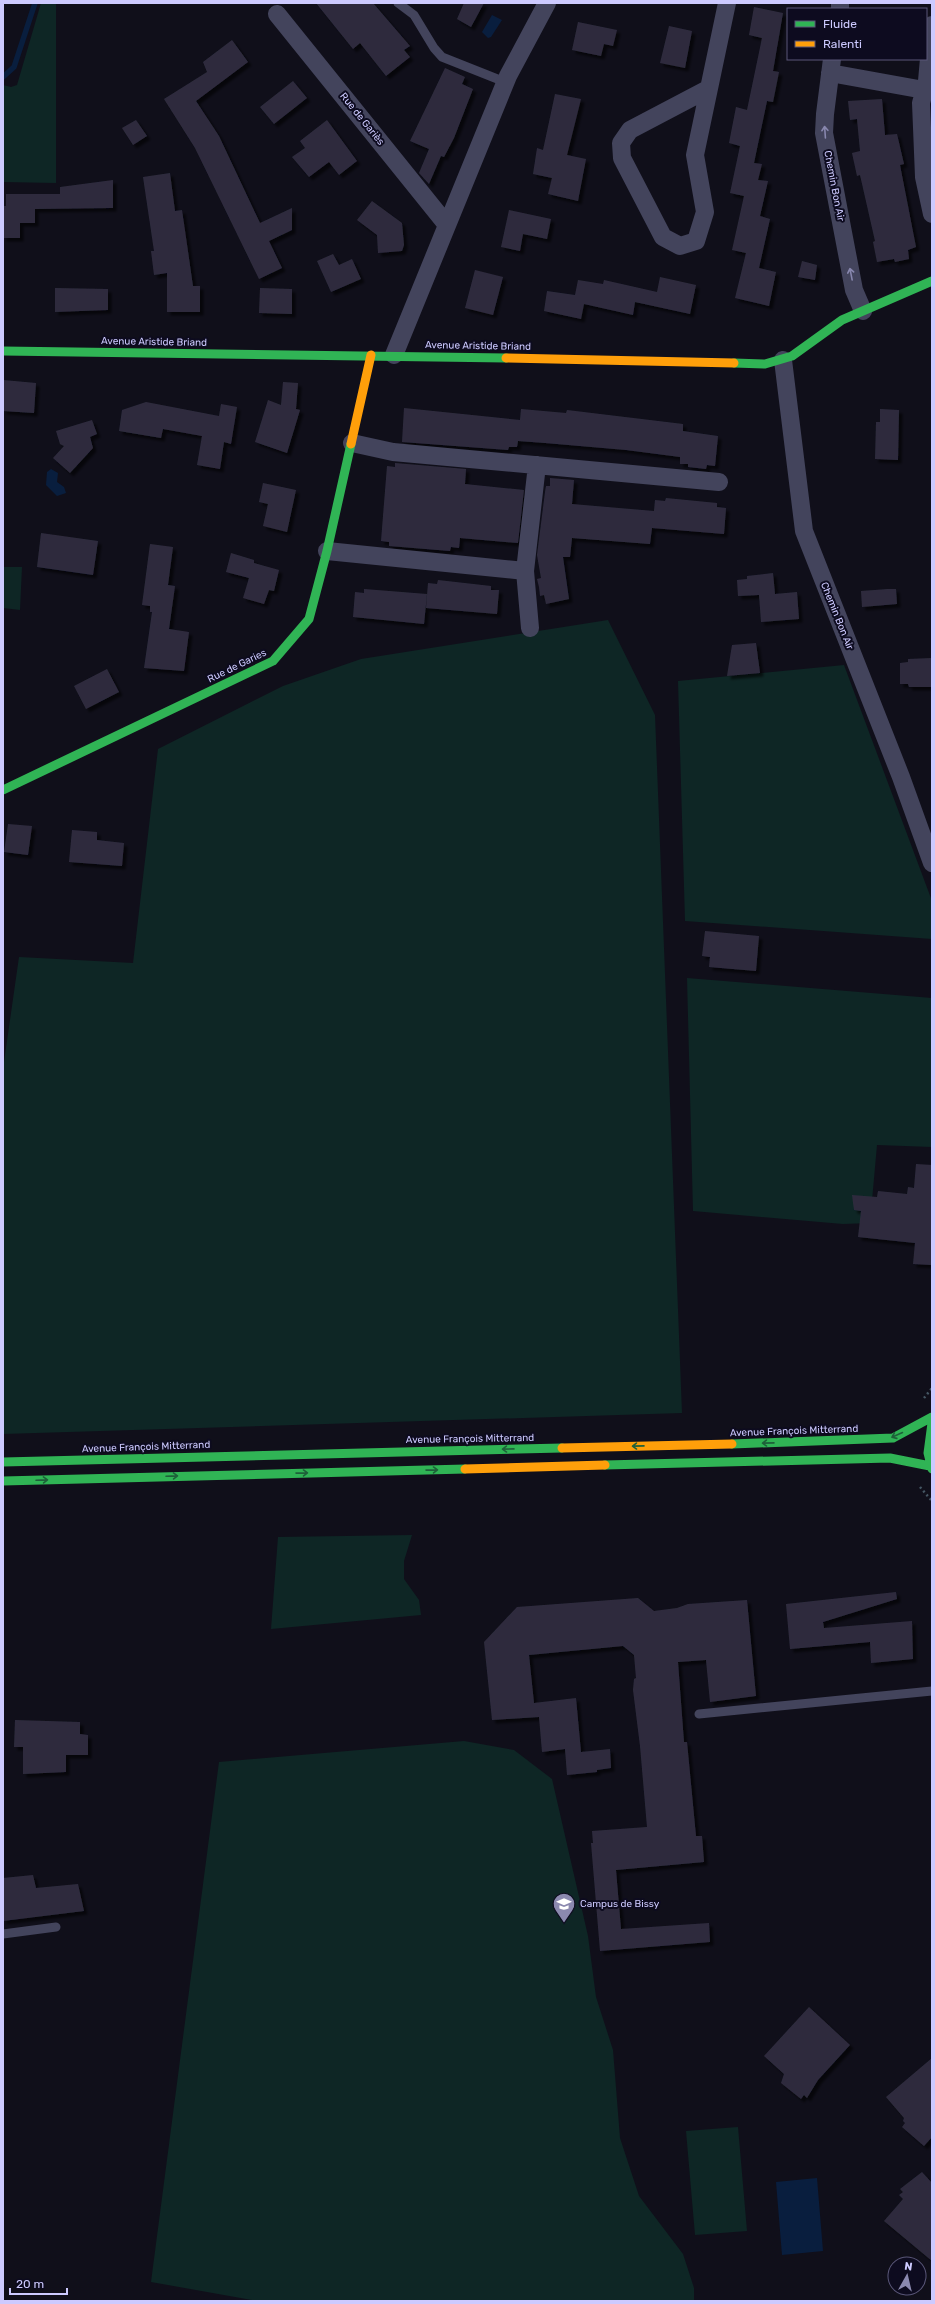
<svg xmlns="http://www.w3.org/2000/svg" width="935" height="2304" font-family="Rubik,sans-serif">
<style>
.green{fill:#0e2625}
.water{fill:#091e3e}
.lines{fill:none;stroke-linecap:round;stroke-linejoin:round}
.stream{stroke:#091e3e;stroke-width:5.5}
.building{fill:#2e2c3e;filter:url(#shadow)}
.path{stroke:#455663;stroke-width:2.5;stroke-dasharray:2 3;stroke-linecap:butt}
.lane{stroke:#43445c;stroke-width:9}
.street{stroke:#43445c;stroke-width:18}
.fast{stroke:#30b455;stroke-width:9}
.slow{stroke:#ff9f0a;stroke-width:9}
.oneway{stroke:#8887ae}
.oneway2{stroke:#1e603a}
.labels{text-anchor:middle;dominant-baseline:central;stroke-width:4;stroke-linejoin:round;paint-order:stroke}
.street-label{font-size:10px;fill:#cdcaff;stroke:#0d0b1f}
.poi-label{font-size:10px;fill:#cdcaff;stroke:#0d0b1f;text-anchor:start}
</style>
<defs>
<filter id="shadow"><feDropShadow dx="3.5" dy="3.5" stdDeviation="1" flood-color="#0009"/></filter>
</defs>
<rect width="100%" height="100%" fill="#100f1a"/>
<path class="green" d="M41 3H56V183L3 182V85L11 87 17 85Z
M3 567H22L20 610 3 608Z
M608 620 655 715 682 1413 3 1434V1069L19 957 133 963 158 749 283 686 361 659Z
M844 665 932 901V939L685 921 678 681Z
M687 978 932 998V1147L877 1145 870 1223 843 1224 693 1211Z
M412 1535 404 1561V1579L419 1600 421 1615 271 1629 278 1537Z
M464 1741 514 1750 552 1779 588 1936 596 1997 613 2050 620 2138 639 2196 683 2254 694 2288V2301H258L151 2282 219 1762Z
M738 2127 747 2231 695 2235 686 2131Z"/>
<path class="water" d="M492 15 502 20 491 37 488 38 482 32Z
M51 469 58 473 57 482 64 487 66 493 57 496 46 485 47 472Z
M817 2178 823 2251 782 2255 776 2182Z"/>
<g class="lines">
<path class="stream" d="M3 77 14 67 35 3"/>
</g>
<path class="building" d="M316 3H373L410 46 404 50 410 57 386 76 360 43 353 49Z
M464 3H484L471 27 457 19Z
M754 7 783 13 773 71 779 72 773 102 767 101 754 163 762 164 758 180 768 181 760 216 770 219 759 268 776 272 769 306 735 298 746 253 732 250 744 196 730 193 740 146 729 143 736 107 747 110 762 38 749 35Z
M578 22 617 30 613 46 604 44 601 56 572 50Z
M669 26 692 31 685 68 660 63Z
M232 40 248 62 196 101 219 136 260 223 292 208V230L269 241 282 268 259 279 195 148 164 99 207 72 203 62Z
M445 68 465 77 462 84 473 89 454 138 444 157 441 156 429 184 419 173 429 149 410 141Z
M293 81 307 98 274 124 260 107Z
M555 94 581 99 567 155 586 159 578 201 548 194 552 178 533 174 537 148 543 150Z
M882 99 885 135 897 134 904 164 900 165 916 247 908 250 909 259 895 262 894 259 877 262 873 242 875 241 860 175 857 176 852 153 860 151 857 119 850 120 848 101Z
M136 120 147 136 133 145 122 128Z
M327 120 357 161 339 175 329 162 309 177 292 157 305 148 300 141Z
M170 173 175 211 182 210 193 286H200V312H167V273L154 275 151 251H154L143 177Z
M113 180V208L35 209V223H20V238H3V206H6V194H60V187Z
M372 201 402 223 404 245 402 251 378 253 377 235 357 220Z
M509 210 551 219 547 239 523 234 520 251 501 247Z
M333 254 339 265 352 259 361 279 331 292 317 261Z
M802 261 817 265 815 280 798 277Z
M475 270 503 277 493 315 465 308Z
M660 277 696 285 690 314 635 302 633 315 584 304 581 319 544 311 547 291 575 295 578 280 603 284 604 280 657 292Z
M55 288 108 289V310L55 312Z
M260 288 292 289V314L259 313Z
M3 380 36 383 34 413 3 411Z
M283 382 298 383 296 409 300 410 287 453 255 442 268 400 281 405Z
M146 402 219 416 221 404 237 407 231 444 224 442 220 469 197 465 202 436 163 429 161 438 119 431 122 410Z
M404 408 520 420 521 409 566 413 567 410 683 424V431L718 436 715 466 707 465 706 469 688 467V464H680V457L626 450 545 443 518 441 517 447H509L508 450 402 442Z
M880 409 899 410 898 460 875 459 876 422H880Z
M92 420 97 434 90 437 93 448 70 473 53 458 64 446 60 444 56 431Z
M395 463 466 469 465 484 524 490 518 543 460 538 459 548 451 547 450 551 389 546V542L381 541 387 466 395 467Z
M550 478 574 480 572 504 654 511 655 500 665 501 666 498 717 503V507L726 508 724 534 652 528 650 544 572 538 570 557H563L569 599 546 604 544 595 540 596 539 587 537 579 541 578 537 555 545 492 546 486H550Z
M263 483 296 490 287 532 263 526 268 504 259 502Z
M41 533 98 541 93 575 37 567Z
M150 544 173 547 168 585 175 586 169 629 189 632 184 671 144 668 152 612H150V606L142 605Z
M231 553 254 560V563L279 570 274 591 269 590 264 604 243 598 249 578 226 572Z
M773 573 775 594 797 592 799 619 761 622 759 595 738 596 737 580 747 579V576Z
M438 580 491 586V590H499L497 614 426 608 428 583 437 584Z
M364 589 427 594 424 624 353 617 355 592 364 593Z
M888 589H896L897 604 862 607 861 591Z
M756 643 760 673 727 676 732 645Z
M932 658V687H909L908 684H900V663L908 662V659Z
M107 669 119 692 86 709 74 686Z
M8 824 32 826 28 855 4 852Z
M72 830 97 832V840L124 843 122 866 69 862Z
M705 931 759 936 756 971 709 967 710 957 702 956Z
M916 1164 932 1165V1265L913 1264 915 1243 858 1237 861 1211 854 1210 852 1195 877 1197 878 1191 907 1194 908 1187 914 1188Z
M896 1592 897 1599 823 1622 824 1628 912 1621 913 1659 871 1663 870 1642 790 1649 786 1604Z
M638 1598 654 1611 677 1608 688 1604 747 1600 756 1696 710 1702 706 1660 678 1662 684 1742H687L696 1836H702L704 1862 616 1870 621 1929 709 1923 710 1942 600 1951 591 1843H593L592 1831 647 1827 640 1746 633 1690 634 1679 636 1678 634 1655 623 1646 529 1655 534 1703 576 1698 581 1752 610 1749 611 1768 597 1770V1772L567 1775 565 1749 542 1752 539 1717 492 1720 484 1642 517 1607Z
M15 1720 80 1722V1734L88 1735V1755H66V1772L23 1774V1747H14Z
M33 1875 36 1888 78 1884 84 1911 3 1921V1878Z
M809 2007 850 2045 818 2080 807 2098 804 2095 801 2099 781 2083 784 2074 764 2056Z
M932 2058V2137L924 2146 902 2127 905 2123 903 2121 904 2118 886 2097Z
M922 2172 932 2183V2261L884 2221 903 2199 899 2195 903 2192 900 2189Z"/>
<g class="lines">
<path class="path" d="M924 1398 932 1388
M920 1487 932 1501"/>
<path class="lane" d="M398 3 414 15 434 48 442 57 505 82
M699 1714 932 1691
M3 1934 56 1927"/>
<path class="street" d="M840 9V3
M277 14 447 225
M832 59 825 114 824 133 854 290 863 311
M830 73 924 90
M708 89 630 130 621 143 622 158 663 237 680 246 696 241 705 212 695 155 727 3
M932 214 924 177 921 103 927 81 932 25
M394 355 508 76 547 3
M783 360 804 531 901 777 932 863
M352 443 393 452 719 482
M327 551 525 571 537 465
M525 571 530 628"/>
<path class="fast" d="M3 351 506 358
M734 363 765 364 792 356 842 320 932 281
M3 790 273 661 309 619 327 551 351 444
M932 1423 928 1453 932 1469
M732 1444 893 1438 932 1417
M3 1462 562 1448
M605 1465 890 1458 930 1466
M3 1481 465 1469"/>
<path class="slow" d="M506 358 734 363
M351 444 371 355
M562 1448 732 1444
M465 1469 605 1465"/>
</g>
<defs><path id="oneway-shaft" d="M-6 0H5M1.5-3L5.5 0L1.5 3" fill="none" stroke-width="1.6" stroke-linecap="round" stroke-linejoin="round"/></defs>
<g class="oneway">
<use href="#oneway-shaft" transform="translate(825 132) rotate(-94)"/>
<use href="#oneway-shaft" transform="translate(851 274) rotate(-101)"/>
</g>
<g class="oneway2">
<use href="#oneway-shaft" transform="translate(897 1435) rotate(156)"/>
<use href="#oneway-shaft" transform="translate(768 1443) rotate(179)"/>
<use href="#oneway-shaft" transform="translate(638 1446) rotate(179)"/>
<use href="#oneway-shaft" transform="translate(508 1449) rotate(179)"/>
<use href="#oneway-shaft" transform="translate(432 1470) rotate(-1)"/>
<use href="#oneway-shaft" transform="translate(302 1473) rotate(-1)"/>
<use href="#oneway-shaft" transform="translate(172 1476) rotate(-2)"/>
<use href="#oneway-shaft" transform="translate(42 1480) rotate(-2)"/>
</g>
<defs>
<g id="university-pin" transform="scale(1.15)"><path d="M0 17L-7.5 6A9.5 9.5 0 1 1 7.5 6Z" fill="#8b89af" stroke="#0d0b1f"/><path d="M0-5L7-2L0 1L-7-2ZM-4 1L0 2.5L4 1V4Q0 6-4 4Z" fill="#fff"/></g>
</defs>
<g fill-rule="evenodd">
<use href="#university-pin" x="564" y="1904"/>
</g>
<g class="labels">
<g class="street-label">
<text transform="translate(362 119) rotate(51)">Rue de Gariès</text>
<text transform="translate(834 186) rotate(79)">Chemin Bon Air</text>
<text transform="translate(154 342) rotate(1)">Avenue Aristide Briand</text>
<text transform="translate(478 346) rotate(1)">Avenue Aristide Briand</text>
<text transform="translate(837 616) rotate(68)">Chemin Bon Air</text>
<text transform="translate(237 666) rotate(-26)">Rue de Garies</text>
<text transform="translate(794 1431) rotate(-2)">Avenue François Mitterrand</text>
<text transform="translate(470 1439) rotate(-1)">Avenue François Mitterrand</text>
<text transform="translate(146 1447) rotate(-2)">Avenue François Mitterrand</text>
</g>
<g class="poi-label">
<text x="580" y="1904">Campus de Bissy</text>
</g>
</g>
<rect width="935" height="2304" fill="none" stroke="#cdcaff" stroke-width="8"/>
<rect x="787" y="8" width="140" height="52" fill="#0d0b1f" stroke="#5a5779"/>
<rect x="795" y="21" width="20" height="6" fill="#30b455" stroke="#5a5779"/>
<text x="823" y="28" font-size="12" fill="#cdcaff">Fluide</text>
<rect x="795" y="41" width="20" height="6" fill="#ff9f0a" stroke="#5a5779"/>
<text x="823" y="48" font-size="12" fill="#cdcaff">Ralenti</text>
<g transform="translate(907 2276) rotate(8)"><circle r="19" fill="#0d0b1f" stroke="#5a5779"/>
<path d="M0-3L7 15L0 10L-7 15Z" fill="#8b89af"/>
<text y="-6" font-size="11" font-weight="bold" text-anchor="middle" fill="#cdcaff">N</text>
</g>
<path d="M10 2288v6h57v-6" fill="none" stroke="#cdcaff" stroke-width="2"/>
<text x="16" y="2288" font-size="12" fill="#cdcaff" stroke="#0d0b1f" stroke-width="3" paint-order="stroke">20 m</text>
</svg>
